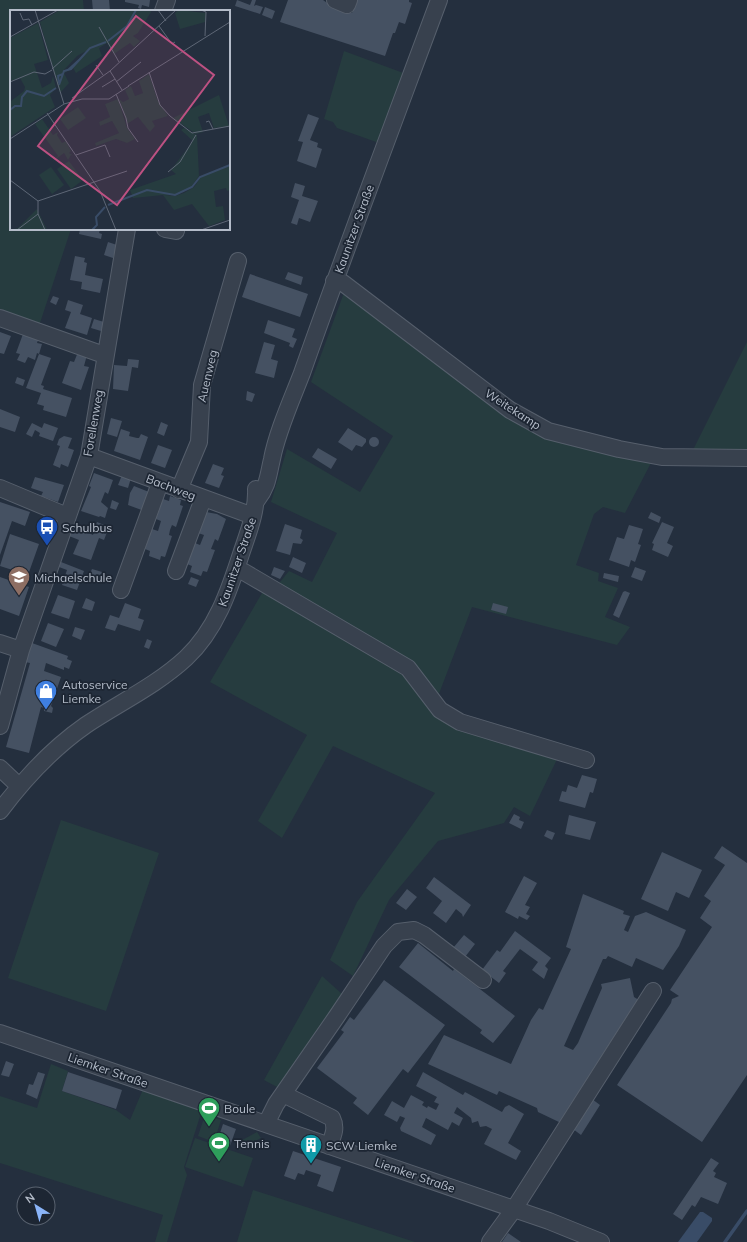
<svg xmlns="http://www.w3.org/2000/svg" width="747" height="1242" font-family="Mulish,sans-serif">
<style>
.green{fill:#263c3f}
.water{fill:#394c67}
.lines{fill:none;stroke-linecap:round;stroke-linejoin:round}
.stream{stroke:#394c67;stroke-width:3.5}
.building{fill:#455162}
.minor-casing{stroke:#565f6c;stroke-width:18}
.minor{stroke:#38414e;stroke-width:16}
.labels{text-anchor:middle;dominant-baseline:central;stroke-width:3.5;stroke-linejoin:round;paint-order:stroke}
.street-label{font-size:12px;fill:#b4bcc9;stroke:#1d2633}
.poi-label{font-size:12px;fill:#b4bcc9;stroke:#1d2633;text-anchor:start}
.inset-river{fill:none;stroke:#394c67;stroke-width:2}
.inset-road{fill:none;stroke:#5e6776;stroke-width:1}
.view{fill:#bd5182;fill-opacity:0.15;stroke:#bd5182;stroke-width:2}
.inset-edge{fill:none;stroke:#b4bcc9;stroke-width:2}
</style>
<rect width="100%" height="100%" fill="#242f3e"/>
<path class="green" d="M0 0H83L84 11H11V229H71L38 329 0 314Z
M344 51 406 74 379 143 337 128 333 122 324 119Z
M345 290 507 412 652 461 625 513 603 507 594 514 576 565 599 573 598 581 618 588 605 617 630 627 617 645 472 607 437 699 414 668 276 587 289 571 312 582 337 533 271 502 287 449 360 492 393 436 311 382Z
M747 342V452H692Z
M265 588 408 674 432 707 559 755 530 816 514 807 504 823 438 841 389 900 353 976 330 960 357 902 435 793 333 746 282 838 258 821 307 735 210 682Z
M61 820 159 853 106 1011 8 978Z
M322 976 342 994 279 1088 264 1080Z
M51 1064 68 1071 62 1091 116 1110 130 1120 144 1087 202 1110 184 1167 187 1175 167 1242H155L163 1215 0 1163V1096L37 1108Z
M205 1115 221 1120 214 1142 198 1136Z
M257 1132 261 1138 239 1150 235 1144Z
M195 1138 253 1158 243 1187 185 1167Z
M253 1190 415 1242H237Z"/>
<path class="water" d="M703 1212 712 1218V1221L697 1242H678L700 1212Z"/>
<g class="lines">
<path class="stream" d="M725 1242 747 1211"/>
</g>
<path class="building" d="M92 0H109L110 11H93Z
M125 0H150L149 7 142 5 141 9 138 8 139 5 125 2Z
M237 0 250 5 252 0H256L254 6 256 5 263 7 260 14 235 6Z
M288 0H323L330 5 352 13 356 0H409V2L412 3 405 24 399 22 395 33H393L385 56 280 22Z
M265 7 275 11 272 19 262 15Z
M308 114 319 118 310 140 318 143 317 147 322 149 316 168 297 161 303 142 298 141Z
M295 183 305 186 302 196 318 201 310 222 299 218 297 225 291 223 299 200 291 197Z
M80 229H100L99 233 102 234 101 239 79 234Z
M108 242 117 245 113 258 104 255Z
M75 256 85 258 84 262 87 263 85 275 103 279 100 293 81 289 82 282 70 280Z
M288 272 303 277 301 285 285 279Z
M250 274 308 294 300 317 242 297Z
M53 296 59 298 56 305 50 302Z
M68 300 83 305 80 314 92 318 87 335 65 328 71 312 65 310Z
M94 319 104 322 101 331 91 328Z
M268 320 295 329 292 337 297 339 293 348 289 346 290 343 264 333Z
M0 332 11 336 4 354 0 353Z
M23 334 38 340 37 343 42 344 39 354 51 358 41 385 44 386 43 389 72 398 66 417 43 410 44 406 37 404 41 393 26 388 39 354 37 353 35 360 28 357 25 363 17 360 20 354 16 353Z
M264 342 275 345 271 359 278 361 274 378 255 373Z
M78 352 87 355 84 366 89 367 81 390 62 383 70 361 74 362Z
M128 359 139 360 138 368 132 367 128 391 113 389 114 365 127 366Z
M17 377 25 380 23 386 15 383Z
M247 391 255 394 252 402 246 400Z
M0 409 20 417 15 432 0 427Z
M111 418 122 421 117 437 107 434Z
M161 422 168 425 164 436 157 433Z
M32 423 42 428 44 423 58 428 53 441 39 436 40 433 35 430 32 437 26 434Z
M348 428 366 439V442L362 447 356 445 352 451 338 442Z
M121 429 130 432 129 436 137 438H139L141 434 148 437 140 460 114 451Z
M64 436 72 438 68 448 74 450 68 467 61 464 60 468 53 465 60 446 57 445 59 439Z
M369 442a5 5 0 1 1 10 0a5 5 0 1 1-10 0Z
M158 445 172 450 165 468 151 463Z
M318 448 337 459 331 469 312 457Z
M213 464 224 468 221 475 224 476 219 488 205 483Z
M94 473 113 480 108 494 105 492 101 502 108 508 105 518 100 516 99 517 81 511 91 487 89 486Z
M122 475 131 478 128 488 118 485Z
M35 477 64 485 58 502 41 496 43 492 31 488Z
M134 486 149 492 147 512 128 505 130 493Z
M170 496 181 500 180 505 183 506 176 527 172 525 170 530 169 535 172 536 165 557 161 556 160 560 149 556 150 551 145 549 152 529 158 531 161 521 156 519 163 499 169 501Z
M112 500 119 503 116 510 110 508Z
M0 502 30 512 25 526 12 521 0 555Z
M206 512 217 514 226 519 218 541 215 539 211 549 215 550 207 572 203 571 201 576 190 572 192 566 187 564 195 543 200 545 204 535 198 533Z
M651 512 661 517 659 523 648 518Z
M97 522 109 527 104 540 99 538 91 560 73 554 79 540 69 536 73 525 93 535Z
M662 522 674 527 667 543 673 546 668 557 652 550 654 544 652 543Z
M285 524 302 530 300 538 303 540 301 544 293 543 290 555 276 551Z
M629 525 643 529 638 544 641 545 635 562 631 560 629 567 609 560 617 537 624 539Z
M10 534 39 544 28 575 0 566Z
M293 557 306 563 302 573 289 567Z
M61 562 84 571 77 590 62 585 67 570 59 567Z
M274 567 285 571 280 579 271 575Z
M635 567 646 571 642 581 631 577Z
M92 569 102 572 99 580 89 576Z
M604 573 619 576 618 582 603 578Z
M0 577 29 587 19 616 0 609Z
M191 577 199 580 196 587 188 584Z
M625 591 630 593 619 618 613 615 623 592Z
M58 595 75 601 69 619 51 613Z
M86 598 95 602 92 611 82 608Z
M125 603 141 609 138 618 144 620 140 631 118 624 115 631 105 628 110 615 119 618Z
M493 603 508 607 506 614 491 610Z
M48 623 64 629 56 647 41 641Z
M75 627 85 630 81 640 72 636Z
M147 639 152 641 149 649 144 647Z
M32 643 68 656 67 659 72 661 69 669 64 667V670L46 663 44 671 61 677 51 706 53 708 52 713 44 711V708L41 707 29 753 6 747 30 663 25 662Z
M582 775 597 779 593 793 590 792 585 808 559 801 562 791 566 792 568 785 577 788Z
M514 814 520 817 519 820 524 822 521 829 509 823Z
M569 815 596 822 590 840 565 834Z
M547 830 555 833 552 840 544 836Z
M722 846 747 863V1075L702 1142 617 1085 671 1003 672 999 679 996 670 990 712 927 700 918 711 901 704 896 725 865 714 858Z
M662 852 702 870 689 898 676 892 668 911 641 899Z
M524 876 537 883 525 905 530 907 526 914 530 916 527 920 519 916 518 919 505 912Z
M434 877 471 905 463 917 462 914 456 909 446 923 433 913 442 901 426 888Z
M407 889 417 897 406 910 396 903Z
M583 894 624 911 623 914 630 916 624 930 628 932 635 916 646 912 686 930 679 946 663 970 636 958 632 967 608 956 606 959H603L564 1046 573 1050 578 1043 602 988 601 984 630 978 634 997 642 1002 561 1123 538 1112 537 1108 499 1091 497 1095 428 1064 444 1035 511 1064 531 1020 539 1008 543 1010 571 949 566 947Z
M515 931 551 958 545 966 548 969 544 979 532 970 538 962 520 949 503 971 506 973 499 983 482 970 497 950 500 952Z
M464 935 475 944 465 957 453 948Z
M418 943 453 971 454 969 515 1016 493 1043 480 1033 482 1030 399 967Z
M384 980 445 1025 408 1073 403 1069 368 1115 353 1103 357 1098 317 1068 344 1032 341 1030 350 1017 354 1020Z
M6 1061 14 1064 9 1077 1 1075Z
M38 1072 45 1074 37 1099 26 1094 29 1084 33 1085Z
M68 1072 122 1090 116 1109 62 1091Z
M423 1072 463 1095 465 1092 502 1112 505 1107 509 1105 524 1114 508 1143 521 1151 516 1160 484 1144 492 1129 486 1126 480 1127 478 1121 472 1123 471 1118 457 1107 454 1113 463 1118 459 1126 452 1122 448 1130 426 1118 422 1127 436 1135 431 1145 401 1131 400 1128 405 1118 400 1116 397 1122 384 1115 392 1101 404 1108 411 1095 424 1102 422 1105 427 1108 428 1106 436 1110 439 1104 434 1102 437 1097 416 1086Z
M592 1099 600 1105 581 1135 573 1129Z
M223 1124 236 1129 230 1146 217 1142Z
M293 1151 341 1167 333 1192 317 1186 321 1175 306 1170 304 1175 298 1173 295 1180 284 1176Z
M711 1158 719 1163 713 1171 716 1173 714 1177 727 1183 718 1204 701 1197 695 1207 692 1205 682 1220 673 1214Z
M508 1233 521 1242H502Z"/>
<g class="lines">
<g class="minor-casing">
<path id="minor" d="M335 0 347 5 349 0
M163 11 167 0
M165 229 176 231
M334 281 343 283 510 410 548 431 619 449 662 457 747 458
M0 318 104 355
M89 456 253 516
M0 488 67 516
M179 490 199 442 202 385 238 261
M257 500C268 486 268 476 272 459 277 432 292 399 302 373 346 248 393 124 439 0
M236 569 244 572 408 668 440 710 460 722 586 760
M176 571 203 499
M121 590 160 483
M0 643 21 650
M0 726 21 650 89 456 127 229
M0 768 19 786
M0 811C24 779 53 748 86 725 119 703 157 685 186 658 216 630 229 591 241 554 248 533 257 511 256 489
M0 1033 549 1221 601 1242
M283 1094 332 1118C337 1128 333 1136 329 1146
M266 1124 276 1104 337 1016 384 946 398 932 414 930 424 935 483 980
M490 1242 514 1209 653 991"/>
</g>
<use href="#minor" class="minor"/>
</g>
<defs>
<g id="bus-pin" transform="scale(1.15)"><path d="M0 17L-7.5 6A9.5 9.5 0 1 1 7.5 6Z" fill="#1a4fb4" stroke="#1d2633"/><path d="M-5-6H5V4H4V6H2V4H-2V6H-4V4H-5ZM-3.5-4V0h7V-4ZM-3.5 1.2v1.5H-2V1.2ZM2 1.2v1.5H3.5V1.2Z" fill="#fff"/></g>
<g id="school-pin" transform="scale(1.15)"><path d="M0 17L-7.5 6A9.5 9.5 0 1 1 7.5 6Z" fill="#8d6e63" stroke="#1d2633"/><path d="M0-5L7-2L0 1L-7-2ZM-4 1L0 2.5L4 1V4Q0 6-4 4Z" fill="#fff"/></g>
<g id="shop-pin" transform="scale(1.15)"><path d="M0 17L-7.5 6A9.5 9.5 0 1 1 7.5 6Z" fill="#3f7fe0" stroke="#1d2633"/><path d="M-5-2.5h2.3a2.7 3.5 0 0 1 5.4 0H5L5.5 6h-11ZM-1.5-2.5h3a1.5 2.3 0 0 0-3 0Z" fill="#fff"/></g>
<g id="stadium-pin" transform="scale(1.15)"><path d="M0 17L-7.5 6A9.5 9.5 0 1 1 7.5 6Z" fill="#2e9e5b" stroke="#1d2633"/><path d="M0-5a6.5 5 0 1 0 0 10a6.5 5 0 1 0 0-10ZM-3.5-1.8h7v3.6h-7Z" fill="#fff"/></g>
<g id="building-pin" transform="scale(1.15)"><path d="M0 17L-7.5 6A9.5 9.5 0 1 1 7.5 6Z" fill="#0f9aa8" stroke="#1d2633"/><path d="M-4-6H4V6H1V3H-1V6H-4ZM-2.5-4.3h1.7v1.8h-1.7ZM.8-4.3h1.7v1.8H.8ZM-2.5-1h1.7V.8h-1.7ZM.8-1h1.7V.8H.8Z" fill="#fff"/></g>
</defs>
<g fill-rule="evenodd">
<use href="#bus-pin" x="47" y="527"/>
<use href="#school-pin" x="19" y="577"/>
<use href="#shop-pin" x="46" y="691"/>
<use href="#stadium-pin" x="209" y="1108"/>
<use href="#stadium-pin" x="219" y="1143"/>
<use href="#building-pin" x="311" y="1145"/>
</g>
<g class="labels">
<g class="street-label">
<text transform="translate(354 229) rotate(-70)">Kaunitzer Straße</text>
<text transform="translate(207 376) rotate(-77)">Auenweg</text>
<text transform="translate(513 409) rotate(33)">Weitekamp</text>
<text transform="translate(93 423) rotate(-80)">Forellenweg</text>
<text transform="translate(171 487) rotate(21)">Bachweg</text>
<text transform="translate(237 562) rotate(-71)">Kaunitzer Straße</text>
<text transform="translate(108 1070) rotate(19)">Liemker Straße</text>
<text transform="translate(415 1175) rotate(19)">Liemker Straße</text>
</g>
<g class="poi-label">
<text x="62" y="527">Schulbus</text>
<text x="34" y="577">Michaelschule</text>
<text x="62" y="684">Autoservice<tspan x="62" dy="14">Liemke</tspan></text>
<text x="224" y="1108">Boule</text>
<text x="234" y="1143">Tennis</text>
<text x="326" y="1145">SCW Liemke</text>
</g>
</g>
<g transform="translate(10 10)">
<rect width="220" height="220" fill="#242f3e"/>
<path d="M50 0H140L141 2 128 23 123 26 130 31 124 37 120 33 104 44 97 33 89 38 92 46 66 63 63 58 54 63 59 73 50 83 30 12ZM76 41 61 57 53 61 67 46ZM169 0 196 3 195 12 170 19 165 3ZM28 13 38 50 24 54 32 78 41 73 43 66 46 78 40 85 45 97 0 127 1 91 14 81 15 77 10 68 0 71V28ZM139 64 147 89 158 106 142 111 145 116 140 122 128 107 117 114 109 89 113 92 119 89 115 80 121 76 125 86 133 83 129 71ZM209 85 219 116 204 118 199 103 188 107 193 122 186 124 163 108ZM108 89 117 118 125 129 117 133 106 129 86 136 85 133 109 123 102 111 90 116 89 112 100 107 95 94ZM68 97 76 108 58 120 50 109ZM32 109 43 125 48 122 47 125 52 133 56 131 61 141 59 143 64 146 61 145 58 150 54 143 41 153 48 146 25 114ZM174 118 187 125 189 166 181 177 165 185H154L165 186 174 183 184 177 191 167 220 156V180L217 181 216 178 204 181 206 197 213 196 215 210 199 216 182 194 164 200 153 185 123 188 120 180 166 164 161 160 183 131 171 120ZM59 151 73 170 61 179 47 159ZM41 157 54 175 42 184 29 165ZM27 199 37 220H0L8 218Z" fill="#263c3f" fill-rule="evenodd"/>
<path class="inset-river" d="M98 31 117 16 126 0M58 60 69 50M49 73 48 66 53 64M49 75 54 61 61 59 80 38 96 32M0 100 5 96H11L12 87 17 81 34 86 46 78M98 195 137 180 165 185 182 177 190 167 220 155M82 220 87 215 86 207 95 197"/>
<path class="inset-road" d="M25 0 54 94M148 0 156 11M191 0 196 2 195 26M10 3 13 10 19 9 22 15M149 16 162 34 165 32M89 17 109 52M0 27 48 0M86 55 93 65M42 59 62 41M100 61 112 80M139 62 150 95 160 106 182 123 220 116M0 72 24 62 35 64 42 60M106 72 131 52M118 76 220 12M92 77 105 69M106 84 116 108 118 118 128 132M62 88 100 61 166 0M37 103 90 181 106 220M196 112 199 111 203 119M0 129 54 94 72 89H99L119 76M66 145 95 135 100 147M158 162 170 152 186 125M0 170 28 191M28 191 117 161M28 191V204L35 220M7 220 28 204M191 220 220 210"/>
<path class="view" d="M126 6 204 65 107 195 28 136Z"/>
<rect width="220" height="220" class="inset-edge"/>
</g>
<g transform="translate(36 1206) rotate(323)"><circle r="19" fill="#1d2633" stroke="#59626f"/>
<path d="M0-3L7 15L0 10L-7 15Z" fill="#8ab4f8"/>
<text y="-6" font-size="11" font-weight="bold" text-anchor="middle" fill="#b4bcc9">N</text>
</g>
</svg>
